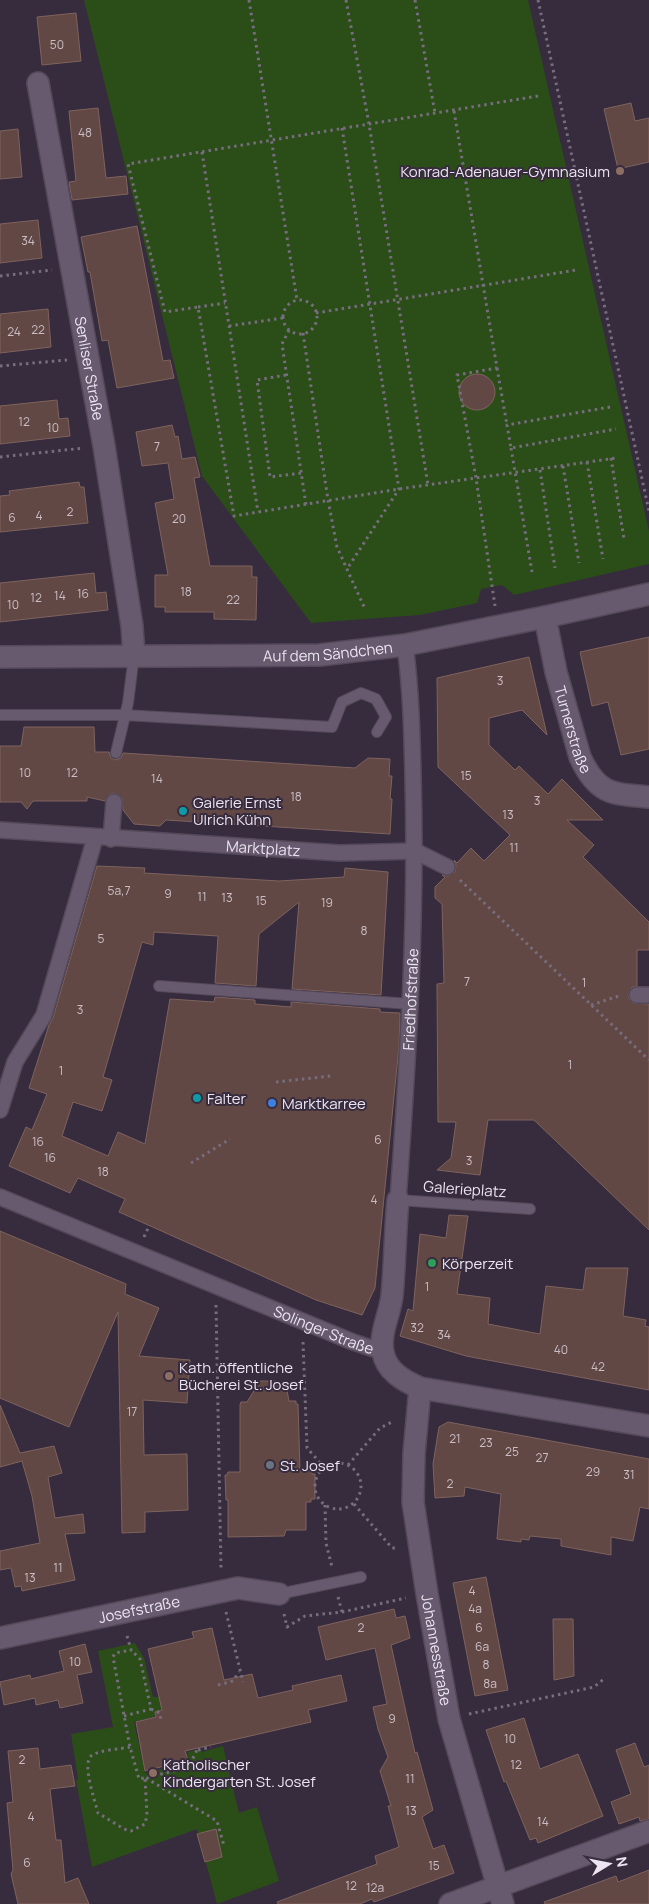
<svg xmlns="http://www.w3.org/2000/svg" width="649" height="1904" font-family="Manrope,sans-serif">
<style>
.green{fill:#2b4e19}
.building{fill:#624844;stroke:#7e635e}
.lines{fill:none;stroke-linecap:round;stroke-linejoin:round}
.service-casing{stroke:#544959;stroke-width:12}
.pedestrian-casing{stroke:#544959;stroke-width:18}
.minor-casing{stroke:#544959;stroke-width:24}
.path{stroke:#776d7e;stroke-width:3;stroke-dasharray:2.5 4;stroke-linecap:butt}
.service{stroke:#675a6f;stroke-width:10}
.pedestrian{stroke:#675a6f;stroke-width:15}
.minor{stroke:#675a6f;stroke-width:21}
.education-dot{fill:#8d6e63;stroke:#372b3e;stroke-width:2}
.culture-dot{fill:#0f9aa8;stroke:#372b3e;stroke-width:2}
.shop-dot{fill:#3f7fe0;stroke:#372b3e;stroke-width:2}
.leisure-dot{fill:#2e9e5b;stroke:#372b3e;stroke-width:2}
.worship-dot{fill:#6b7280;stroke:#372b3e;stroke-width:2}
.labels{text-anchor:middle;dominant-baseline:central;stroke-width:4;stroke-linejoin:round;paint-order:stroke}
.number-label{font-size:12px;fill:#cabdc6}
.poi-label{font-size:15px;fill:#ece4f1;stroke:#372b3e;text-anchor:start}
.street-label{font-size:15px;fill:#ece4f1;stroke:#372b3e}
</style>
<rect width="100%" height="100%" fill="#372b3e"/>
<path class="green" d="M84 0H528L649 531V564L514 595 502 585 481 589 477 603 420 615 311 623 202 476Z
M135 1643 144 1658 153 1697H159L162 1708 153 1717 134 1722 145 1773 189 1762 187 1752 201 1749 202 1752 223 1746 239 1813 257 1807 279 1881 217 1904 197 1829 92 1867 76 1780 78 1779 71 1734 113 1727 98 1651Z"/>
<path class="building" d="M76 13 81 61 42 65 37 17Z
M631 103 635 121 649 118V162L618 169 604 109Z
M98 108 106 178 126 176 128 194 72 200 69 182 76 181 69 111Z
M18 129 22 177 0 179V131Z
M38 220 42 258 0 263V224Z
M137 226 163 361 170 360 174 378 117 388 108 340 102 341 90 272H88L81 237Z
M48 309 51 347 0 353V314Z
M459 392a18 18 0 1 1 36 0a18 18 0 1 1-36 0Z
M57 400 59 419 68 418 70 436 0 444V406Z
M172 425 175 437 178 436 182 459 195 457 200 477 194 478 210 566H252V577H257L256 620 214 619V612H165V607H155V575H168L155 503 174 499 168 463 142 466 136 432Z
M79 482 80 487H84L88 523 0 532V496L10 495 9 491Z
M94 573 96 593 106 592 108 610 0 622V583Z
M649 637V749L621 755 608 702 592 706 580 652Z
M529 657 547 735 522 710 489 718V745L515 770 519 766 548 794 562 779 603 820H567L594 845 583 857 649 922V950H637V986L632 987 628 995 629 999 633 1003 649 1004V1230L534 1120H488L480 1175 437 1170 451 1158 456 1122H438L437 984 444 983 442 904 435 898V887L445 877 442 875 448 876 455 872 456 866 454 860 457 863 471 848 484 861 510 835 438 767 437 678Z
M24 727H94L95 752H109L111 758 115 760 121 758 123 753 355 768 368 758 390 759 389 776H392L390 799H392L390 834 166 820 160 826 134 824 123 810 122 798 114 793 110 794 105 801 87 797V801H33L27 809 21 802H0V746H21Z
M97 866 145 868 144 873 279 881 344 877 345 868 388 872 381 995 292 989 299 902 259 934 256 986 215 983 218 936 154 932 153 945 142 942 103 1077 112 1080 102 1111 73 1102 62 1136 108 1156 118 1132 145 1144 170 999 214 1002 215 997 255 1000V1004L291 1007V1002L380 1009V1012L400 1013 399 1046 375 1288 362 1315 316 1300 119 1212 125 1199 78 1178 70 1193 9 1166 26 1127 32 1130 47 1094 29 1088 49 1025 53 1018Z
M449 1215 468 1216 457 1294 490 1298 488 1324 540 1334 546 1286 583 1290 586 1268H628L623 1316 646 1320 645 1326 649 1327V1390L466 1356 400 1336 408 1309 413 1311 420 1234 446 1238Z
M0 1231 126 1284 125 1294 159 1308 139 1356 190 1360 187 1403 143 1400 144 1455 187 1454 188 1510 145 1512V1532L122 1533 118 1312 69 1427 0 1398Z
M260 1381H276L287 1390 289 1401H296V1404H298L300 1471H311L312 1474H315V1499H311V1502H306V1530H286L284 1536 228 1537V1500H226L225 1475H227L228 1472H240V1405L241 1402H247Z
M0 1405 20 1453 54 1446 62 1473 48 1477 55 1518 83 1514 85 1533 65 1534 75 1580 22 1591 21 1586 15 1587 11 1568 0 1570V1551L40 1543 32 1496 22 1461 0 1467Z
M448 1422 649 1459V1509L640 1507 633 1541 611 1537V1555L561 1546V1539L530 1536 529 1540 521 1539V1542L497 1539 501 1494 465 1487 464 1496 435 1498 433 1464 439 1427Z
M486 1577 508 1690 475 1696 453 1583Z
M394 1609 396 1618 405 1616 410 1638 391 1645 415 1753 417 1752 433 1810 422 1817 433 1849 444 1845 454 1873 374 1902 372 1899 360 1904H278L277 1902 377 1864 375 1856 399 1847 388 1806H391L380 1771 388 1757 378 1729 373 1707 387 1704 375 1648 326 1660 318 1627Z
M553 1619H573L574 1676 554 1680Z
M212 1628 224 1680 252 1674 258 1698 293 1690 292 1686 341 1675 347 1701 308 1710 311 1722 185 1751 188 1760 145 1771 136 1722 156 1717 155 1712 162 1710 148 1649 194 1638 192 1632Z
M85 1644 92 1672 77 1675 83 1703 60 1708 58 1700 36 1705 35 1698 4 1705 0 1682 30 1675 31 1679 64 1671 59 1651Z
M524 1718 540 1769 578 1754 603 1816 538 1843 536 1838 530 1840 506 1781 504 1782 486 1730Z
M635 1743 644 1767 649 1765V1819L640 1821 639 1817 619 1824 611 1802 631 1794 616 1750Z
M38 1748 40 1769 71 1765 75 1786 50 1789 56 1840H61L65 1883 78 1878 89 1904H18L11 1874 13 1870 7 1803 13 1802 8 1751Z
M216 1829 222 1857 205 1862 197 1834Z
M649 1870V1904H545L544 1902 616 1876 618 1882Z"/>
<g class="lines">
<g class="service-casing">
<path id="service" d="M0 715H124L332 727 342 702 361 693 376 699 386 717 377 732
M116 753 128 703 134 655
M159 986 411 1004
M398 1200 530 1209
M279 1594 361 1577"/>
</g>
<g class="pedestrian-casing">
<g id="pedestrian">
<path id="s1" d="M0 830 340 853 415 851"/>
<path d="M111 839 114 802"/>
<path d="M415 851 447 867"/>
<path d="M637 995H649"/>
<path d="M0 1110 15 1062 44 1015 95 838"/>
<path id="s2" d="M0 1197 353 1342 383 1352"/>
<path id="s3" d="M398 1200C408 1059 417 918 413 777 412 733 411 689 405 645"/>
</g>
</g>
<g class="minor-casing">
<g id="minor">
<path id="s4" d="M38 83 104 446 132 626 134 655"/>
<path id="s5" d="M545 617 556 672 580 757C597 794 611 794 649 797"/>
<path id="s6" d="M0 657 320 655 405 645 545 617 649 594"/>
<path d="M398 1200C395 1232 395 1264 392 1296 390 1314 379 1334 383 1352 386 1371 404 1381 420 1388L649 1426"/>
<path id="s7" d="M420 1388 414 1454 413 1502 427 1594 449 1719 503 1904"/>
<path id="s8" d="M0 1638 238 1588 279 1594"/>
<path d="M450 1904 649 1831"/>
</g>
</g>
<path class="path" d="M249 0 297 300
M346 0 369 124 428 485
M415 0 435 113
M538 0 649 511
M538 96 128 164 165 312 198 307 234 516 399 489 616 458
M454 111 497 368 457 375 476 478 495 606
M342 128 399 489 347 569
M202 152 258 512
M0 276 52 270
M283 317a17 17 0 1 1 34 0a17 17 0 1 1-34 0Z
M198 307 225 303
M316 313 576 270
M229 326 283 318
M289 330 282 344 306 505
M303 333 328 500 337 547 365 609
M0 366 67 360
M497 368 507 425
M286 375 257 380 270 477 302 473
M610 407 507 425 511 448 616 429
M511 448 532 572
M0 457 84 448
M611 458 624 539
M587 462 603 559
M563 466 579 563
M540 470 555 568
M460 880 649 1060
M591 1005 619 996
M276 1082 331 1076
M191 1163 230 1139
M144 1237 149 1226
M216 1305 221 1569
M303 1342 307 1448 324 1467
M315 1486a23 23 0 1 1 46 0a23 23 0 1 1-46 0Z
M348 1465 380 1428 394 1421
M354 1504 392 1548H398
M325 1505 326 1543 332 1567
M338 1597 342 1612
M226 1612 243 1682
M284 1614 287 1627 305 1616 342 1612 406 1598
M127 1636 131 1650 115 1653 113 1657 130 1747 139 1779 188 1768 198 1748
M218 1685 233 1681 239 1672
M151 1709 160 1713 161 1721
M469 1714 594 1687 605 1678
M124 1716 151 1709 140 1659 131 1650
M130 1747C121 1749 98 1750 91 1756 82 1764 95 1801 98 1813L124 1829 131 1831 145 1824 147 1815 145 1778
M198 1750 211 1747
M146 1778 217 1821 224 1846"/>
<use href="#service" class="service"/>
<use href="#pedestrian" class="pedestrian"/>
<use href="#minor" class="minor"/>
</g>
<g class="education-dot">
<circle cx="620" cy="171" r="5"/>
<circle cx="169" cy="1376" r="5"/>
<circle cx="153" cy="1773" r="5"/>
</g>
<g class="culture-dot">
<circle cx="183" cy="811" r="5"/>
<circle cx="197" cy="1098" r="5"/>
</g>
<circle class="shop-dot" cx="272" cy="1103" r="5"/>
<circle class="leisure-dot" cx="432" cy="1263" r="5"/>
<circle class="worship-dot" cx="270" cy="1465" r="5"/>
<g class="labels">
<g class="number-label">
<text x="57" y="44">50</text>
<text x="85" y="132">48</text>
<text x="28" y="240">34</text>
<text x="38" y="329">22</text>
<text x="14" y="331">24</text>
<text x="24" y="421">12</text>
<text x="53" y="427">10</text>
<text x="157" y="446">7</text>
<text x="70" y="511">2</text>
<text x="39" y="515">4</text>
<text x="12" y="517">6</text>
<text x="179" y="518">20</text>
<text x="186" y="591">18</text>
<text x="83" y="593">16</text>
<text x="60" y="595">14</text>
<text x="36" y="597">12</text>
<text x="233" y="599">22</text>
<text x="13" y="604">10</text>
<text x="500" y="680">3</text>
<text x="25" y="772">10</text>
<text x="72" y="772">12</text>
<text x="466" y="775">15</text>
<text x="157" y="778">14</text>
<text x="296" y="796">18</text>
<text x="537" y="800">3</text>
<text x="508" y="814">13</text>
<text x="514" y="847">11</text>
<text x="119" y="890">5a,7</text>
<text x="168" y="893">9</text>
<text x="202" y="896">11</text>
<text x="227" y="897">13</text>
<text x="261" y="900">15</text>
<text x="327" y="902">19</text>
<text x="364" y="930">8</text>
<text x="101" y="938">5</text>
<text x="467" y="981">7</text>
<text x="584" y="982">1</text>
<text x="80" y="1009">3</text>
<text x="570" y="1064">1</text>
<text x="61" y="1070">1</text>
<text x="378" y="1139">6</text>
<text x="38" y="1141">16</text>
<text x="50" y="1157">16</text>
<text x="469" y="1160">3</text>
<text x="103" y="1171">18</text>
<text x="374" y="1199">4</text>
<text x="427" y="1286">1</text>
<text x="417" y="1327">32</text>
<text x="444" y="1334">34</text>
<text x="561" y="1349">40</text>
<text x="598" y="1366">42</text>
<text x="132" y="1411">17</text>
<text x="455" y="1438">21</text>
<text x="486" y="1442">23</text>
<text x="512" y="1451">25</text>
<text x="542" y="1457">27</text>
<text x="593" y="1471">29</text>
<text x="629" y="1474">31</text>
<text x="450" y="1483">2</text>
<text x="58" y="1567">11</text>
<text x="30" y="1577">13</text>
<text x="472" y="1590">4</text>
<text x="475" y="1608">4a</text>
<text x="361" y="1627">2</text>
<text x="479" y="1627">6</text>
<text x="482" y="1646">6a</text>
<text x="75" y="1661">10</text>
<text x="486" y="1664">8</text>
<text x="490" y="1683">8a</text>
<text x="392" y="1718">9</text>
<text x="510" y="1738">10</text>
<text x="22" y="1759">2</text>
<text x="516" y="1764">12</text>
<text x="410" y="1778">11</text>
<text x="411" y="1810">13</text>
<text x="31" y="1816">4</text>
<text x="543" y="1821">14</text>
<text x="27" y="1862">6</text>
<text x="434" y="1865">15</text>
<text x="351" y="1885">12</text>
<text x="375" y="1887">12a</text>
</g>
<g class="poi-label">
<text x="610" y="171" text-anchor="end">Konrad-Adenauer-Gymnasium</text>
<text x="193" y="802">Galerie Ernst<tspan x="193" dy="17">Ulrich Kühn</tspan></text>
<text x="207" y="1098">Falter</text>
<text x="282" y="1103">Marktkarree</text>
<text x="442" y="1263">Körperzeit</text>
<text x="179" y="1367">Kath. öffentliche<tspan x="179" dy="17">Bücherei St. Josef</tspan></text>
<text x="280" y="1465">St. Josef</text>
<text x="163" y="1764">Katholischer<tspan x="163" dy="17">Kindergarten St. Josef</tspan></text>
</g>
<g class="street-label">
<text stroke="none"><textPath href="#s4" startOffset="290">Senliser Straße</textPath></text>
<text stroke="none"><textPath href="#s6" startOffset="328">Auf dem Sändchen</textPath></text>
<text stroke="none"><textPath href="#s5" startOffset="116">Turnerstraße</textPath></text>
<text stroke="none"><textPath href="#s1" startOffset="264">Marktplatz</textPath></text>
<text stroke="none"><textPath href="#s3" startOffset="201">Friedhofstraße</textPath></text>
<text transform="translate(465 1189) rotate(4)">Galerieplatz</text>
<text stroke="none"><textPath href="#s2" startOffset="350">Solinger Straße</textPath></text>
<text stroke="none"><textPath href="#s8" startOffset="142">Josefstraße</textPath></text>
<text stroke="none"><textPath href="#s7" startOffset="264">Johannesstraße</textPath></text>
</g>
</g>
<g transform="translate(609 1864) rotate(80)" stroke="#372b3e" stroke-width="4" paint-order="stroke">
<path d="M0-4L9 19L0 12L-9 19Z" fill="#ece4f1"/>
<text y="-8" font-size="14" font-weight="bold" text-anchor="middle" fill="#ece4f1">N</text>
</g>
</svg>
